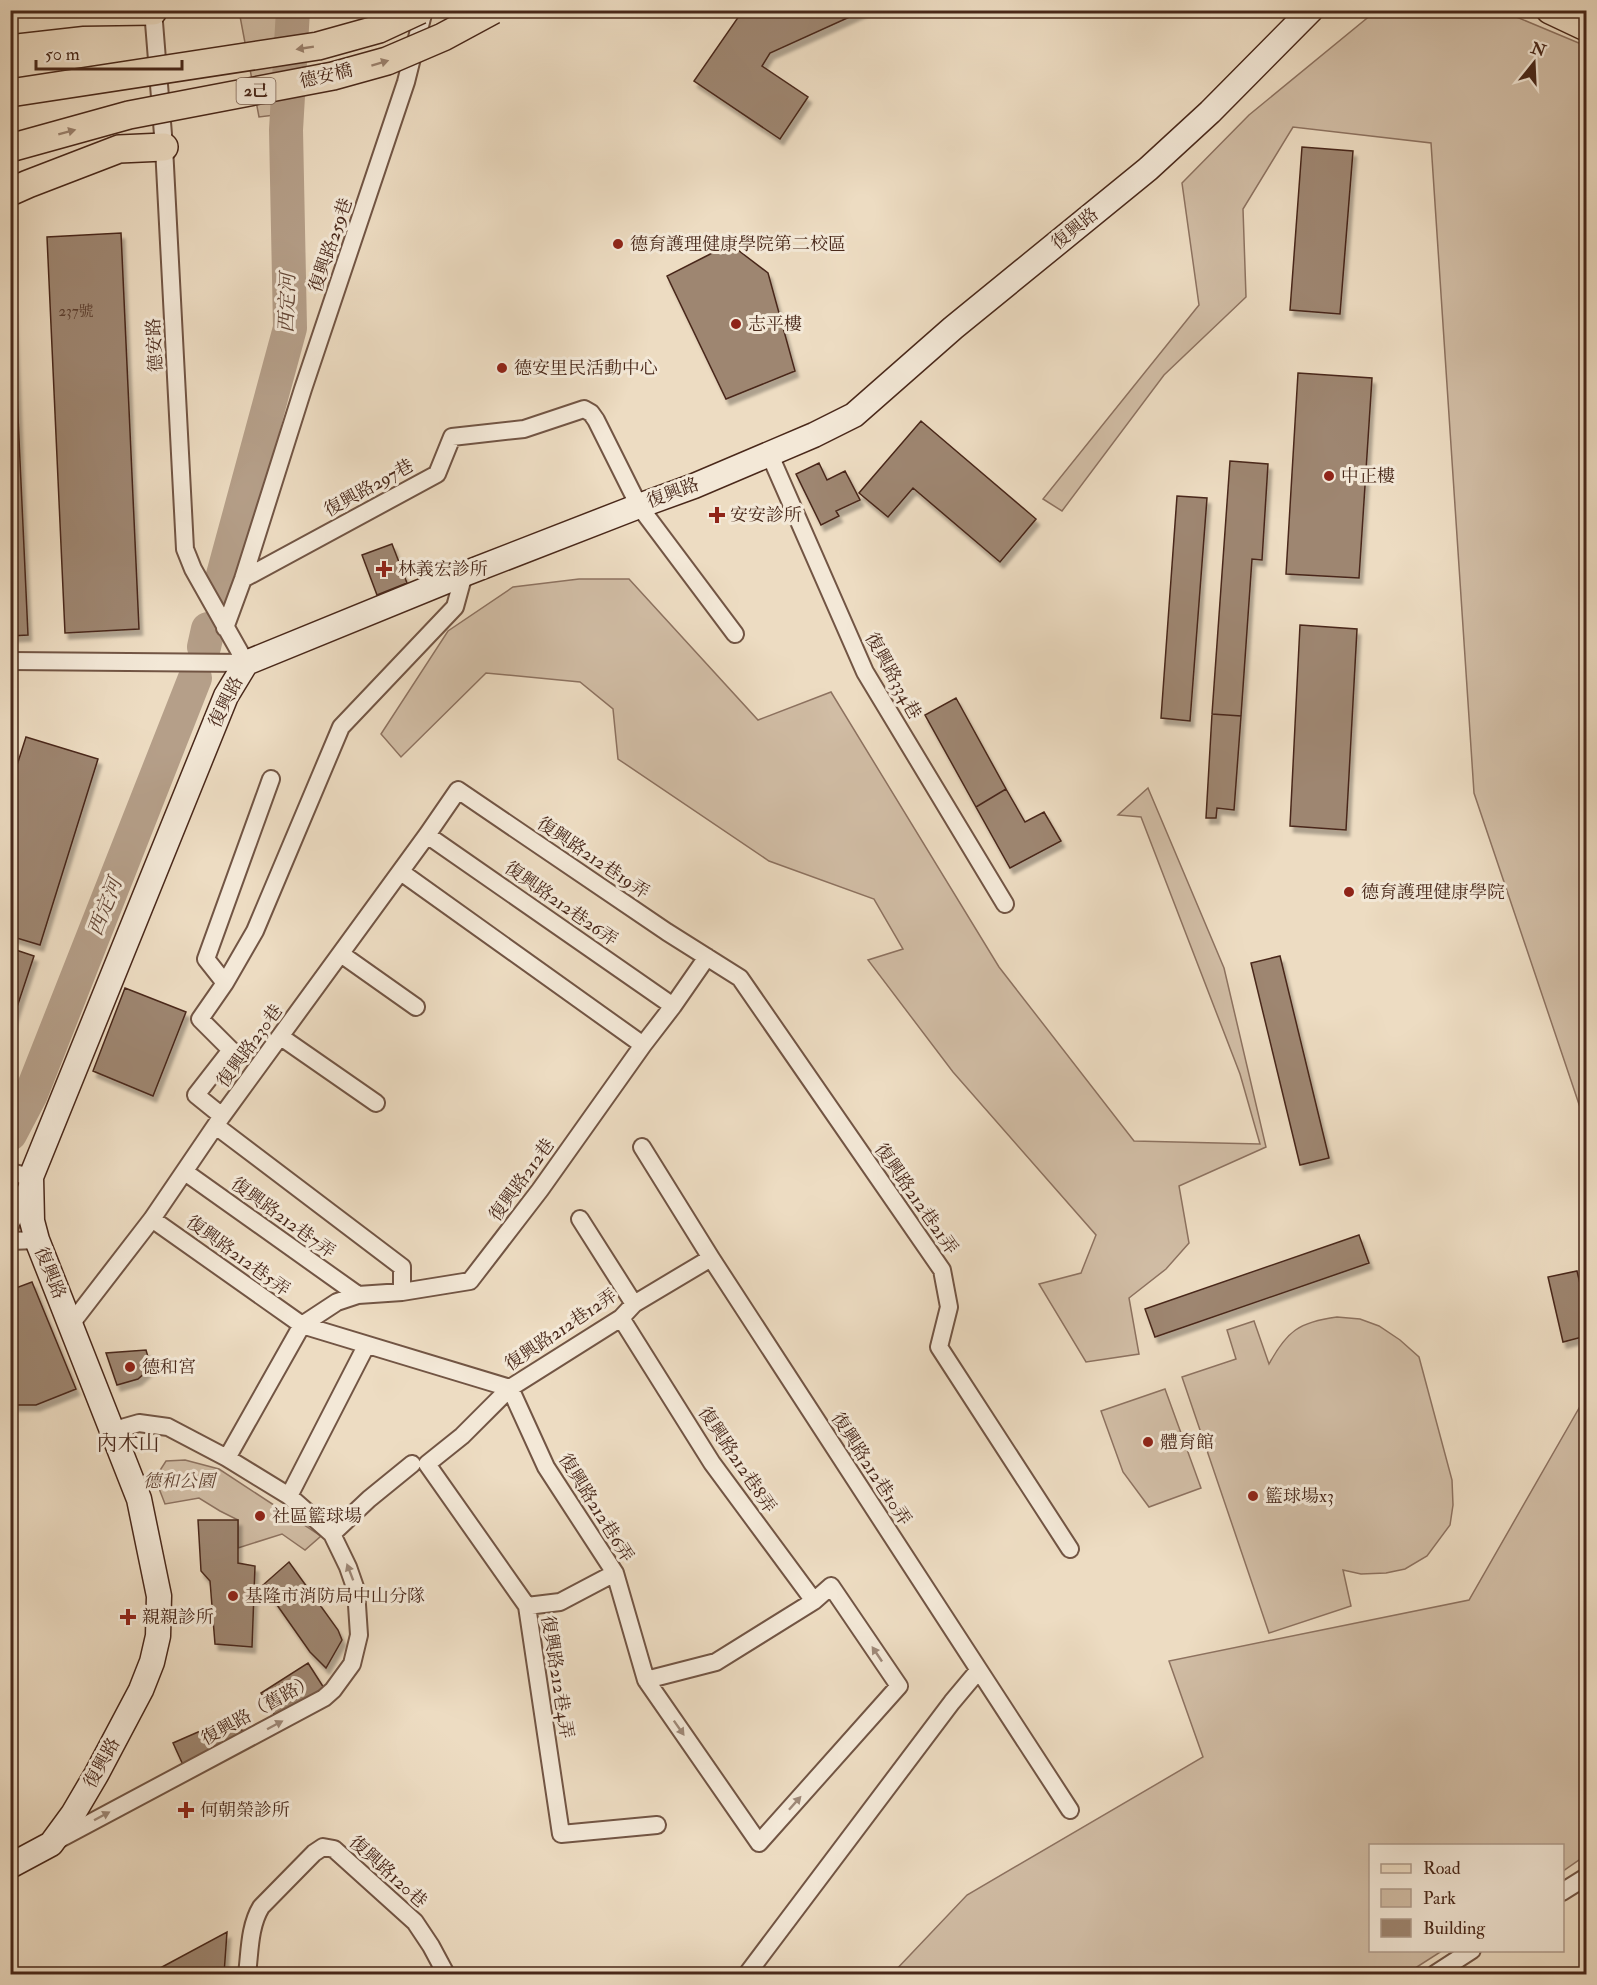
<svg xmlns="http://www.w3.org/2000/svg" width="1597" height="1985" font-family="'IM FELL Double Pica','Noto Serif TC',serif">
<style>
.green{fill:#d1bda5;stroke:#8d7260;stroke-width:1.5}
.lines{fill:none;stroke-linecap:round;stroke-linejoin:round}
.river{stroke:#b59f89;stroke-width:34}
.building{fill:#9e8671;stroke:#49281a;stroke-width:1.5;filter:url(#shadow)}
.street-casing{stroke:#725544;stroke-width:20}
.secondary-casing{stroke:#49281a;stroke-width:27}
.primary-casing{stroke:#49281a;stroke-width:30}
.street{stroke:#f3e8d7;stroke-width:16}
.secondary{stroke:#f3e8d7;stroke-width:24}
.primary{stroke:#eddcc2;stroke-width:27}
.primary-bridge-casing{stroke:#49281a;stroke-width:30;stroke-linecap:butt}
.primary-bridge{stroke:#eddcc2;stroke-width:27}
.oneway{fill:#9b826e}
.oneway2{fill:#9e8878}
.poi-dot{fill:#8f2418;stroke:#f3e8d7;stroke-width:2}
.labels{text-anchor:middle;dominant-baseline:central;stroke-width:6;stroke-linejoin:round;paint-order:stroke}
.number-label{font-size:15px;fill:#5e4030}
.shield{fill:#f3e8d7;stroke:#7c6253;stroke-width:1.5}
.shield-label{font-size:16px;font-weight:bold;fill:#49281a}
.street-label{font-size:18px;fill:#49281a;stroke:#f3e8d7}
.poi-label{font-size:18px;fill:#49281a;stroke:#f3e8d7;text-anchor:start}
.park-label{font-size:18px;font-style:italic;fill:#644636;stroke:#f3e8d7}
.water-label{font-size:20px;font-style:italic;fill:#644636;stroke:#f3e8d7}
.quarter-label{font-size:21px;fill:#49281a;stroke:#f3e8d7}
</style>
<defs>
<filter id="shadow"><feDropShadow dx="3.5" dy="6" stdDeviation="1.5" flood-color="#0004"/></filter>
</defs>
<rect width="100%" height="100%" fill="#eddcc2"/>
<filter id="stains"><feTurbulence type="fractalNoise" baseFrequency=".00333" numOctaves="4"/><feColorMatrix values="0 0 0 0 .2 0 0 0 0 .09 0 0 0 0 .02 0 0 0 .5 -.17"/></filter>
<radialGradient id="worn" r=".72"><stop offset=".6" stop-color="#630" stop-opacity="0"/><stop offset="1" stop-color="#630" stop-opacity=".3"/></radialGradient>
<path class="green" d="M1377 10 1502 11 1586 46V1125L1474 793 1431 143 1293 127 1243 209 1246 297 1164 375 1062 511 1043 499 1199 305 1182 183 1249 115Z
M239 11H297L299 112 259 117Z
M579 579H629L758 720 831 692 999 967 1134 1141 1260 1144 1240 1074 1141 817 1118 815 1148 788 1224 968 1266 1147 1179 1186 1189 1243 1166 1269 1129 1298 1139 1354 1086 1362 1039 1284 1081 1273 1096 1235 953 1072 868 960 903 949 874 899 769 861 618 759 613 709 580 682 486 673 401 757 381 734 448 631 513 587Z
M1337 1317 1360 1319 1379 1326 1400 1340 1419 1357 1452 1480 1453 1505 1450 1525 1427 1556 1405 1569 1386 1573 1361 1574 1343 1570 1351 1606 1269 1633 1182 1377 1236 1359 1227 1330 1254 1321 1269 1364C1287 1331 1299 1322 1337 1317Z
M1165 1389 1201 1488 1149 1507 1123 1472 1101 1411Z
M1586 1396V1855L1563 1871 1562 1846H1370V1950L1442 1951 1406 1974H892L967 1895 1203 1757 1169 1661 1469 1600Z
M185 1460 219 1469 321 1536 305 1550 282 1534 238 1548V1520L220 1511 199 1498 165 1504 155 1478 166 1461Z"/>
<g class="lines">
<path class="river" d="M220 586 290 328 286 130 293 10
M204 647 208 629
M10 1134 31 1094 195 678"/>
</g>
<path class="building" d="M750 10H865L770 53 762 66 808 97 780 139 694 81 739 16Z
M1302 147 1353 151 1340 314 1290 310Z
M121 233 139 629 65 633 47 237Z
M730 244 768 273 795 371 726 399 667 276Z
M10 308H13L28 635 10 636Z
M1298 373 1372 378 1359 578 1286 574Z
M921 421 1036 519 1000 562 913 488 888 517 859 493Z
M1230 461 1268 464 1262 560 1252 559 1241 716 1212 714Z
M819 463 827 480 845 471 860 500 836 511 839 516 821 525 796 474Z
M1177 496 1207 498 1190 721 1161 718Z
M392 544 407 583 377 595 362 555Z
M1300 625 1357 629 1346 830 1290 826Z
M956 698 1006 789 976 807 925 715Z
M1212 714 1241 716 1234 810 1217 808 1216 818H1206Z
M26 737 98 759 40 945 10 936V787Z
M1006 789 1025 822 1044 812 1061 841 1010 868 976 807Z
M10 948 34 956 10 1028Z
M1280 956 1329 1158 1300 1165 1251 963Z
M125 988 186 1012 153 1096 93 1071Z
M1359 1235 1369 1263 1155 1337 1145 1309Z
M1577 1271 1586 1309V1336L1563 1342 1548 1277Z
M32 1282 76 1389 36 1405H10V1295L13 1289Z
M146 1350 150 1364 147 1371 138 1379 117 1385 106 1353Z
M198 1520H238V1563L255 1566 252 1647 215 1644 210 1581 201 1571Z
M289 1562 338 1630 342 1640 326 1668 310 1652 263 1585Z
M308 1663 324 1688 277 1718 261 1693Z
M233 1728 254 1733 184 1767 173 1743 198 1732Z
M227 1932 224 1974H149Z"/>
<g class="lines">
<g class="street-casing">
<path id="street" d="M153 10 164 147 185 549 193 569 246 663
M769 453 865 672 1005 904
M243 579 437 474 452 437 524 429 584 409 591 413 596 420 639 506 735 634
M225 628 243 579 303 389 406 82 424 10
M10 661 246 663
M427 835 673 1006
M401 872 643 1045
M341 954 416 1007
M225 983 206 959 271 779
M281 1037 376 1103
M222 1116 196 1095 231 1050 200 1019 225 983 255 931 341 727 455 607 464 574
M216 1126 402 1267V1292
M642 1147 711 1258 1070 1810
M10 1172 31 1177 10 1226
M185 1172 358 1295
M152 1219 302 1325 510 1388
M580 1219 634 1304
M10 1241 37 1240
M621 1318 712 1463 814 1601 831 1586 899 1686 759 1843 646 1680
M71 1324 152 1219 222 1116 427 835 458 790 667 932 740 978 942 1270 949 1307 939 1347 1070 1549
M510 1388 546 1467 615 1573 646 1680 716 1662 814 1601
M227 1458 302 1325 337 1302 358 1295 402 1292 470 1281 540 1190 643 1045 673 1006 707 957
M289 1496 366 1346
M332 1534 369 1499 412 1464
M527 1606 560 1602 615 1573
M657 1825 561 1834 527 1606 427 1464 462 1436 510 1388 621 1318 634 1304 711 1258
M58 1840 324 1698 333 1690 352 1664 359 1635 356 1590 348 1567 332 1534 289 1496 227 1458 168 1427 139 1423 111 1431
M1562 1892 1586 1877
M247 1974C250 1952 249 1927 261 1907L314 1853 323 1847 334 1849 415 1922 431 1946 446 1974
M747 1974 952 1702 978 1671
M1435 1974 1472 1950"/>
</g>
<g class="secondary-casing">
<path id="secondary" d="M10 1866 51 1844 73 1814 96 1775 141 1690 152 1662 158 1636 159 1596 139 1499 37 1240 32 1221 31 1177 226 696 246 663 464 574 639 506 694 486 814 435 854 415 953 328 1148 169 1210 112 1311 10"/>
</g>
<g class="primary-casing">
<path id="primary" d="M1550 10 1586 27
M10 20 81 12 153 11
M10 192 28 184 119 149 164 147"/>
</g>
<use href="#street" class="street"/>
<use href="#secondary" class="secondary"/>
<use href="#primary" class="primary"/>
<g class="primary-bridge-casing">
<path id="primary-bridge" d="M10 93 318 46 379 29 420 10
M10 148 129 115 333 76 387 61 443 37 493 10"/>
</g>
<use href="#primary-bridge" class="primary-bridge"/>
</g>
<defs><path id="oneway-solid" d="M-6-.8H1V-3.2L6.5 0L1 3.2V.8H-6Z" transform="scale(1.5)"/></defs>
<g class="oneway">
<use href="#oneway-solid" transform="translate(305 48) rotate(171)"/>
<use href="#oneway-solid" transform="translate(380 63) rotate(-17)"/>
<use href="#oneway-solid" transform="translate(67 132) rotate(-15)"/>
</g>
<g class="oneway2">
<use href="#oneway-solid" transform="translate(350 1572) rotate(-111)"/>
<use href="#oneway-solid" transform="translate(877 1654) rotate(-124)"/>
<use href="#oneway-solid" transform="translate(275 1725) rotate(-28)"/>
<use href="#oneway-solid" transform="translate(679 1728) rotate(55)"/>
<use href="#oneway-solid" transform="translate(795 1803) rotate(-48)"/>
<use href="#oneway-solid" transform="translate(102 1816) rotate(-28)"/>
</g>
<g class="poi-dot">
<circle cx="618" cy="244" r="6"/>
<circle cx="736" cy="324" r="6"/>
<circle cx="502" cy="368" r="6"/>
<circle cx="1329" cy="476" r="6"/>
<path d="M714 506h6v6h6v6h-6v6h-6v-6h-6v-6h6z"/>
<path d="M381 560h6v6h6v6h-6v6h-6v-6h-6v-6h6z"/>
<circle cx="1349" cy="892" r="6"/>
<circle cx="130" cy="1367" r="6"/>
<circle cx="1148" cy="1442" r="6"/>
<circle cx="1253" cy="1496" r="6"/>
<circle cx="260" cy="1516" r="6"/>
<circle cx="233" cy="1596" r="6"/>
<path d="M125 1608h6v6h6v6h-6v6h-6v-6h-6v-6h6z"/>
<path d="M183 1801h6v6h6v6h-6v6h-6v-6h-6v-6h6z"/>
</g>
<g class="labels">
<g class="number-label">
<text x="76" y="311">237號</text>
</g>
<rect class="shield" x="236.5" y="78" width="39" height="26" rx="4.5"/>
<g class="shield-label">
<text x="256" y="91">2己</text>
</g>
<g class="street-label">
<text transform="translate(326 76) rotate(-13)">德安橋</text>
<text transform="translate(1075 229) rotate(-39)">復興路</text>
<text transform="translate(331 245) rotate(-71)">復興路259巷</text>
<text transform="translate(155 345) rotate(-93)">德安路</text>
<text transform="translate(369 488) rotate(-29)">復興路297巷</text>
<text transform="translate(673 493) rotate(-20)">復興路</text>
<text transform="translate(893 676) rotate(61)">復興路334巷</text>
<text transform="translate(226 702) rotate(-64)">復興路</text>
<text transform="translate(593 858) rotate(34)">復興路212巷19弄</text>
<text transform="translate(561 904) rotate(35)">復興路212巷26弄</text>
<text transform="translate(250 1046) rotate(-54)">復興路230巷</text>
<text transform="translate(522 1180) rotate(-54)">復興路212巷</text>
<text transform="translate(916 1199) rotate(55)">復興路212巷21弄</text>
<text transform="translate(283 1218) rotate(36)">復興路212巷7弄</text>
<text transform="translate(238 1256) rotate(36)">復興路212巷5弄</text>
<text transform="translate(50 1273) rotate(68)">復興路</text>
<text transform="translate(561 1330) rotate(-34)">復興路212巷12弄</text>
<text transform="translate(737 1460) rotate(56)">復興路212巷8弄</text>
<text transform="translate(871 1469) rotate(57)">復興路212巷10弄</text>
<text transform="translate(596 1508) rotate(58)">復興路212巷6弄</text>
<text transform="translate(557 1677) rotate(81)">復興路212巷4弄</text>
<text transform="translate(258 1710) rotate(-29)">復興路（舊路）</text>
<text transform="translate(102 1763) rotate(-61)">復興路</text>
<text transform="translate(388 1872) rotate(42)">復興路120巷</text>
</g>
<g class="poi-label">
<text x="630" y="244">德育護理健康學院第二校區</text>
<text x="748" y="324">志平樓</text>
<text x="514" y="368">德安里民活動中心</text>
<text x="1341" y="476">中正樓</text>
<text x="730" y="515">安安診所</text>
<text x="398" y="569">林義宏診所</text>
<text x="1361" y="892">德育護理健康學院</text>
<text x="142" y="1367">德和宮</text>
<text x="1160" y="1442">體育館</text>
<text x="1265" y="1496">籃球場x3</text>
<text x="272" y="1516">社區籃球場</text>
<text x="245" y="1596">基隆市消防局中山分隊</text>
<text x="142" y="1617">親親診所</text>
<text x="200" y="1810">何朝榮診所</text>
</g>
<g class="park-label">
<text x="179" y="1481">德和公園</text>
</g>
<g class="water-label">
<text transform="translate(287 303) rotate(-88)">西定河</text>
<text transform="translate(105 907) rotate(-69)">西定河</text>
</g>
<g class="quarter-label">
<text x="128" y="1443">內木山</text>
</g>
</g>
<rect width="1597" height="1985" fill="none" stroke="#eddcc2" stroke-width="36"/>
<rect x="12" y="12" width="1573" height="1961" fill="none" stroke="#49281a" stroke-width="3"/>
<rect x="18" y="18" width="1561" height="1949" fill="none" stroke="#49281a" stroke-width="1.5"/>
<rect x="1369" y="1844" width="195" height="108" fill="#f3e8d7" stroke="#af9b8b" stroke-width="1.5"/>
<rect x="1381" y="1864" width="30" height="9" fill="#eddcc2" stroke="#af9b8b" stroke-width="1.5"/>
<text x="1423" y="1874" font-size="18" fill="#49281a">Road</text>
<rect x="1381" y="1889" width="30" height="18" fill="#d1bda5" stroke="#af9b8b" stroke-width="1.5"/>
<text x="1423" y="1904" font-size="18" fill="#49281a">Park</text>
<rect x="1381" y="1919" width="30" height="18" fill="#9e8671" stroke="#af9b8b" stroke-width="1.5"/>
<text x="1423" y="1934" font-size="18" fill="#49281a">Building</text>
<g transform="translate(1534 63) rotate(18)" stroke="#f3e8d7" stroke-width="4.5" paint-order="stroke">
<path d="M0-4.5L10 22L0 15L-10 22Z" fill="#49281a"/>
<text y="-9" font-size="16" font-weight="bold" text-anchor="middle" fill="#49281a">N</text>
</g>
<path d="M36 60v9h146v-9" fill="none" stroke="#49281a" stroke-width="3"/>
<text x="45" y="60" font-size="18" fill="#49281a" stroke="#f3e8d7" stroke-width="4.5" paint-order="stroke">50 m</text>
<rect width="100%" height="100%" filter="url(#stains)"/>
<rect width="100%" height="100%" fill="url(#worn)"/>
</svg>
